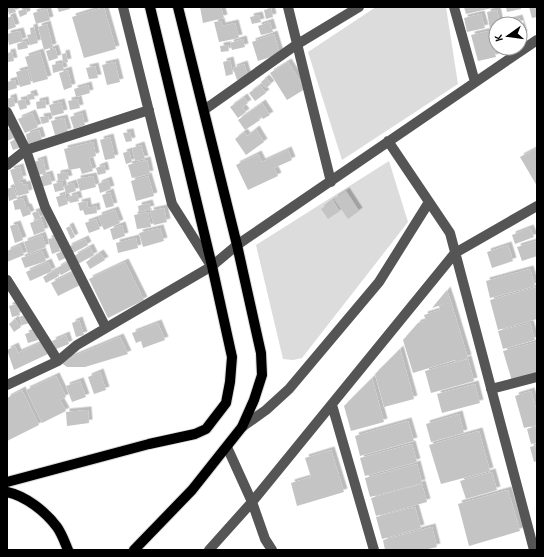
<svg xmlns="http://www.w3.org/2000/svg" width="544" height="557" font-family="'Alegreya Sans',sans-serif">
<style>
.green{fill:#dcdcdc}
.building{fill:#c4c4c4;filter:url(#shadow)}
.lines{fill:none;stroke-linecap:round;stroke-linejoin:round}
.major-casing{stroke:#dbdbdb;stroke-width:12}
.minor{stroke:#555;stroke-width:10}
.major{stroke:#000;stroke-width:10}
</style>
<defs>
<filter id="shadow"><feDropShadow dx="3.5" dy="-3.5" stdDeviation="0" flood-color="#0004"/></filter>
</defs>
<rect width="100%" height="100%" fill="#fff"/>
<path class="green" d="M376 7H446L458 84 342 160 308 52Z
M389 161 408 222 302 358 293 360 283 359 256 245Z"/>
<path class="building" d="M7 7H14L16 12 9 14Z
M57 7H69L70 9 59 12Z
M104 7 116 49 84 58 72 17Z
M200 7H221L224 18 203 23Z
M464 7H492V8L466 14Z
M506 7H521V9L507 12Z
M529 7H537V17L532 18Z
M271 8 273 17 266 19 264 10Z
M26 9 27 14 20 17 18 11Z
M47 9 50 20 36 24 33 13Z
M497 10 500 24H496V28L490 29 487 12Z
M481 14 485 28 467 32 464 18Z
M259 15 261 22 252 24 250 17Z
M12 16 16 27 7 30V18Z
M519 18 524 35 520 36V24H506L505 22Z
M221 21 222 26 235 23 239 38 219 42 214 22Z
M270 22 273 32 261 35 258 26Z
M47 24 53 47 44 50 38 27Z
M34 27 38 43 30 45 27 35 31 34 30 28Z
M20 31 23 41 9 45 7 34Z
M489 31 496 57 478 61 471 35Z
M274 34 280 54 258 61 252 42Z
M243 39 245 47 232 50 230 43Z
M26 41 28 48 18 50 17 44Z
M228 45 229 51 221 52 220 46Z
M55 48 58 58 49 61 46 51Z
M12 52 14 61 8 62 7 53Z
M40 52 48 79 33 83 25 57Z
M66 53 68 62 63 63 62 54Z
M230 60 233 74 226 76 223 62Z
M115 62 120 82 107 85 102 65Z
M288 62 305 89 287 100 270 73Z
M62 63 64 70 53 73 52 65Z
M244 64 248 77 237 80 233 68Z
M95 66 98 78 89 79 86 68Z
M27 69 31 84 20 87 16 72Z
M68 70 72 87 64 90 59 73Z
M266 78 271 84 266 88 261 82Z
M15 80 17 88 7 91V82Z
M88 85 90 93 76 97 74 89Z
M260 85 266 93 255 101 249 93Z
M33 93 35 99 28 100 27 95Z
M13 97 15 106 8 108 7 99Z
M244 97 248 103 242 107 246 112 238 118 230 107Z
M25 99 27 108 20 110 17 101Z
M78 99 80 108 70 110 68 101Z
M45 100 46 108 37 109 36 102Z
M61 102 64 113 52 116 49 105Z
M262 103 270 115 263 119 260 115 258 117 260 120 245 130 238 120Z
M32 113 38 127 25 133 18 119Z
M82 113 85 125 74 129 70 117Z
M48 116 49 122 42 124 40 117Z
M64 118 68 132 55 135 51 121Z
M12 127 16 137 7 141V130Z
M256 129 264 142 246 155 235 139 244 132 247 136Z
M39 130 42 140 28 144 26 134Z
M130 132 132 141 126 142 123 133Z
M110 137 115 158 105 160 100 140Z
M18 138 22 147 13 150 10 142Z
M93 142 96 156 89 158 93 171 82 174 80 168 69 170 64 149Z
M141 145 145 159 135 161 132 148Z
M537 148V186L520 157Z
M288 150 292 160 274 168 278 176 248 190 236 165 258 154 262 162Z
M129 151 132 162 126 164 123 153Z
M43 159 46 173 38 175 34 162Z
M147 160 150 174 132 178 128 165Z
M104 165 106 173 98 175 96 168Z
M20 167 23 179 19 180 20 183 22 182 23 185 27 184 29 193 18 196 10 170Z
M67 172 69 179 58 181 57 174Z
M49 174 52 184 41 187 39 177Z
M93 176 96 187 80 191 77 179Z
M148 176 154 196 136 201 131 181Z
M108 180 111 189 100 193 98 184Z
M62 182 64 190 55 192 53 184Z
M73 183 76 191 66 194 64 186Z
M13 187 17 198 9 201 7 189Z
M346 191 359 211 348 219 334 199Z
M110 192 114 206 106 208 102 195Z
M65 194 68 204 59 207 56 197Z
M77 194 79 201 70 203 68 197Z
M23 198 26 207H28L31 214 23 217 20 209 15 210 13 201Z
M333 200 340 211 328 219 321 209Z
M87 201 88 208 96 206 97 213 85 215 83 210 80 211 78 203Z
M149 203 151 209 139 212 138 206Z
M164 208 167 222 154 225 150 211Z
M115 210 120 223 104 230 98 216Z
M38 211 41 219 35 220 32 213Z
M148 212 151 227 137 229 134 215Z
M41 219 45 231 34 235 30 223Z
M96 219 100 229 89 233 85 223Z
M17 224 23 240 15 243 10 226Z
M122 225 125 236 113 240 110 229Z
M70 226 75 237 71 239 66 228Z
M160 228 164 241 143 247 139 233Z
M530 228 534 237 515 244 512 235Z
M42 235 46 247 28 254 24 242Z
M57 237 60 251 52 254 48 239Z
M136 238 138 248 118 253 116 243Z
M85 239 88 245 71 254 68 247Z
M537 241V256L522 261 517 247Z
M20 245 24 255 7 262V251Z
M508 245 513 261 492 268 487 252Z
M90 247 94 255 78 264 74 256Z
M65 250 68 257 59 261 56 254Z
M42 251 46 261 25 268 21 258Z
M100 253 105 260 90 269 86 262Z
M70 261 74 268 61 275 57 268Z
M48 262 52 271 30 281 26 272Z
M125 262 144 300 108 318 89 279Z
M530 269 535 286 490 298 486 281Z
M56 270 59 276 46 283 43 277Z
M75 271 82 284 58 296 51 283Z
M537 287V319L498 330 490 300Z
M447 290 451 302 432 308Z
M451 302 468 358 456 362 455 360 413 373 403 340 418 323 426 321 424 315 440 310 439 306Z
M17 304 20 315 12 317 9 306Z
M28 314 30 323 22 325 19 317Z
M15 319 21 327 14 332 9 324Z
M79 320 84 335 76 337 72 323Z
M158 323 165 340 143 348 141 341 136 343 132 333Z
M530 323 535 340 503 349 498 331Z
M35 331 38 340 28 343 25 334Z
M66 335 69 344 56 349 52 341Z
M120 337 128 354 85 367H67L60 362Z
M43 342 48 354 14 370 7 350 15 346 18 353Z
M537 342V374L512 381 503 351Z
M400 349 414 399 384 407 375 374Z
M468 359 474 381 431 393 425 371Z
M100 372 106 390 94 394 88 377Z
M56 376 66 397 60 400 66 411 42 423 26 390Z
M372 378 384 422 351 431 344 406Z
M80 381 86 397 72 402 66 386Z
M475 384 480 403 442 413 437 394Z
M22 390 39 425 7 441V398Z
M531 391 537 412V425L524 428 515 396Z
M88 410 89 423 67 426 66 412Z
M459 414 464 433 431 442 426 424Z
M408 421 414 441 360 456 355 436Z
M537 426V443L531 444 527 429Z
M479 431 490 471 441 484 429 445Z
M412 444 417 462 365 476 360 458Z
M537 445V461L534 462 530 447Z
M331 450 344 492 297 506 291 483 311 477 305 458Z
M417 464 422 483 370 497 365 478Z
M492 472 497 490 466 499 460 481Z
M422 484 427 502 376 516 371 498Z
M508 490 520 531 469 546 458 504Z
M415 507 421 528 382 539 376 517Z
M432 527 437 547 424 550H385L383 540Z"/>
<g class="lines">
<g class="major-casing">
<path id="major" d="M7 482 149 444 195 434 206 429 226 403 230 382 232 357 212 266 150 7
M7 492C26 496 46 512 57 527 62 534 65 543 68 550
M134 550 192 490 242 427 254 400 262 375 261 353 237 245 178 7"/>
</g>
<path class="minor" d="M123 7 172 204 210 264
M288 7 331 182
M454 7 475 82
M204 110 296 45 359 7
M7 112 26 150 45 207 106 328
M388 141 450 233 534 550
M7 165 26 150 149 110
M7 280 58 361
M7 385 58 361 77 345 212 266 237 245 537 40
M491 389 537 377
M332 405 374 550
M242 427 266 410 289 389 379 282 429 202
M227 447 252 502 265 539 272 550
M209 550 252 502 455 253 537 206"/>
<use href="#major" class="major"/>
</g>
<rect width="544" height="557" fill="none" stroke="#000000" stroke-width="16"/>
<g transform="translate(508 36) rotate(256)"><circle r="19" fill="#ffffff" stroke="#999999"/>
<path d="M0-3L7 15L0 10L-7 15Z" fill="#000000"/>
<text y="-6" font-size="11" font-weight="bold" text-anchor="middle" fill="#000000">K</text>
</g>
</svg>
